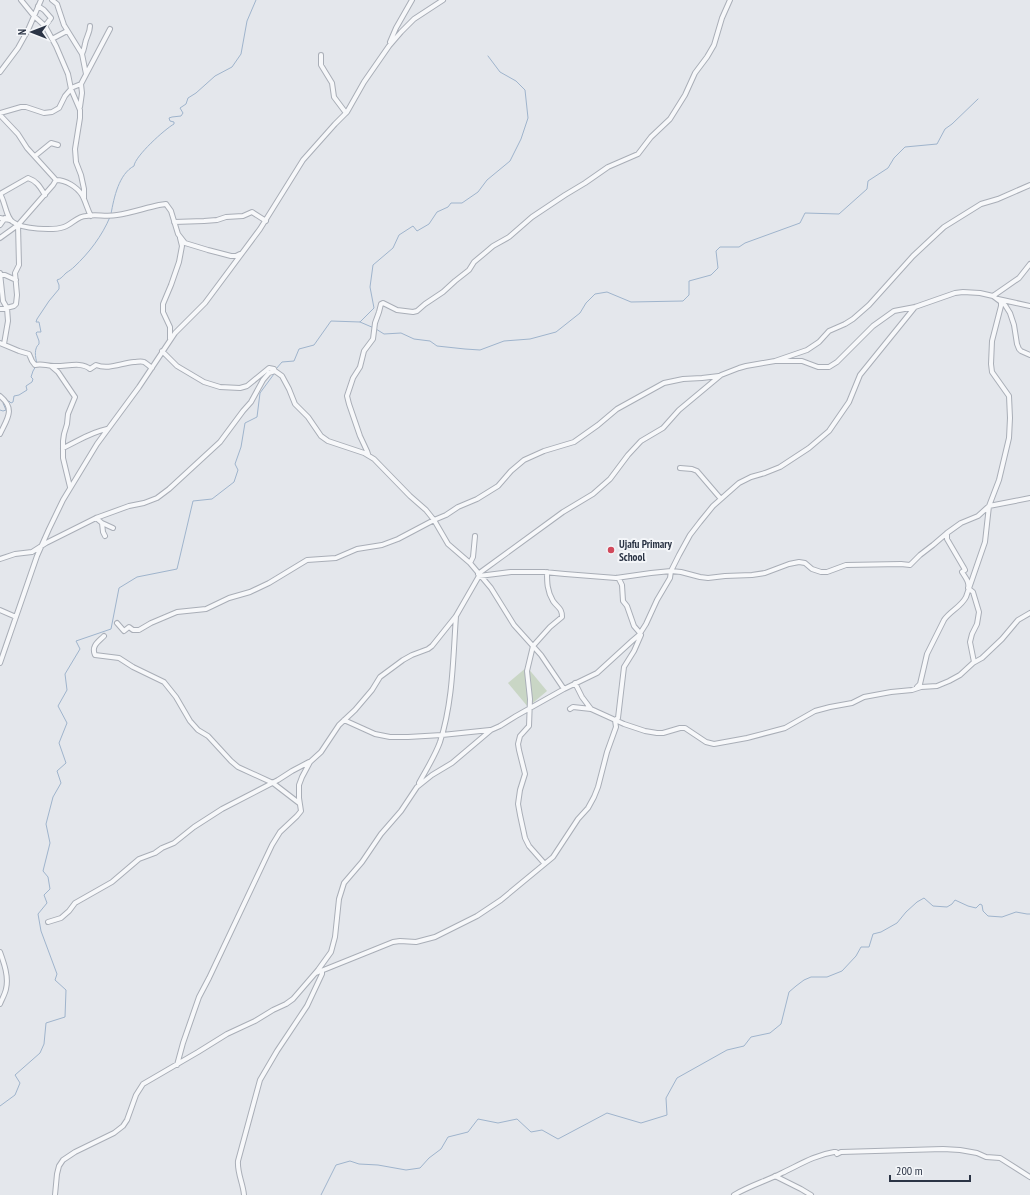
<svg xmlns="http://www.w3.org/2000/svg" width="1030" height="1195" font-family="'PT Sans Narrow',sans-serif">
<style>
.green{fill:#c9d6c5}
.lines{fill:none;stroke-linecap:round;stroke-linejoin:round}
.stream{stroke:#9fb4cc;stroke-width:1}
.minor-casing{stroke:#a9aeb7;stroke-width:6}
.minor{stroke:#f7f8fa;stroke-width:4}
.poi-dot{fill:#d1495b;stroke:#f4f6f9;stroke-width:1.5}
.labels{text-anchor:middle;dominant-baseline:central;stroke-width:4;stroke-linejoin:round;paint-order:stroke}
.poi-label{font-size:11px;font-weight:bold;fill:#2b3445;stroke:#f4f6f9;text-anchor:start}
</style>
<rect width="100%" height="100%" fill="#e4e7ec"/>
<path class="green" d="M527 667 547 691 528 707 508 683Z"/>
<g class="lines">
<path class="stream" d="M111 214C114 197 119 174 134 166 135 156 165 129 174 124V122L170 121 169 118 172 117 181 116 183 113 180 108 186 104 188 98 196 93 215 76 232 67 241 54 247 21 256 0
M360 322 374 328
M376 329 384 334 401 333 414 339 430 341 437 346 465 349 480 350 504 341 530 339 556 332 580 313 586 303 595 294 607 292 631 302 683 301 689 295V281L711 275 718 268 716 251 720 247H739L745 243 800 223 805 213 839 214 867 189 868 181 888 168 894 158 905 147 937 144 945 129 952 124 978 99
M37 363C35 357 34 348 39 344V341L36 333 37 332H41L39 322H36L37 319 49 301 59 289V285L57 280C61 279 63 276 66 273 69 271 72 269 74 267 89 253 102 236 110 217
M276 369 282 362 294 361 299 349 314 345 331 321 360 322 374 308 370 287 373 265 393 248 399 235 413 226 417 231 429 224 437 212 448 207 451 203H462L478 192 487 180 510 161 521 139 528 118 525 90 516 81 500 72 488 56
M7 402 9 401 11 403 13 402 14 396 19 395 27 390 26 386 32 382 33 379 31 377 33 371 36 366
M0 410 3 411 6 410 3 403 4 402
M0 1106 15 1095 20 1083 15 1075 40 1053 44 1044 46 1023 65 1017 66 990 55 980 57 974 41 931 38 914 47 903 44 895 50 889 48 877 43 871 50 843 46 824 53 797 61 783 57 771 66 763 59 743 67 723 58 706 67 690 65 674 80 649 76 641 111 629 119 588 137 577 177 569 193 501 212 499 234 482 238 470 235 464 241 447 245 423 257 417 260 393 274 374
M321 1195 336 1165 350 1161 359 1164 378 1165 406 1170 420 1168 429 1158 441 1149 448 1137 468 1132 478 1119 498 1123 517 1119 531 1132 542 1130 558 1139 607 1113 641 1123 667 1115 666 1098 677 1078 727 1050 744 1046 751 1037 770 1033 781 1024 789 992 796 986 804 980 811 977H827L842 971 856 956 861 947H869L873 934 881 932 897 923 906 912 917 902 924 898 933 906 947 907 952 904 955 900 968 906 976 908 980 904 982 905 983 911 988 916 1002 917 1016 912 1027 914H1030"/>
<g class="minor-casing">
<path id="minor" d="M21 0 34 16 45 26 56 46 68 74 71 89 80 110V118L75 149 76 162 81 175 84 189V198
M52 0 57 4 64 25 82 54 86 74
M38 6 44 10 51 18 45 26
M52 39 67 31
M390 42 396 28 412 0
M82 54C84 50 84 48 85 44 86 37 90 33 90 26
M321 55V65L332 83 334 97 346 113
M0 72 18 48 28 30 41 0
M71 88 81 84 110 29
M80 107 82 93 81 84
M0 113 21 107H26L44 113 52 112 59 108 65 96 71 89
M0 115 18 134 27 148 56 180 53 185 18 225 0 238
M35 156 51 143 58 145
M56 180C66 180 77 187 82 195 86 202 87 209 91 216
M0 194C5 201 6 218 13 222 22 229 53 231 64 227 72 224 78 216 86 216 96 214 106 217 117 215 131 213 145 208 159 205L166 204 171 211 178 234 185 243 208 250 231 256H236L240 254
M0 194 28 178C37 181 40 187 45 195
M0 218 10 220
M174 222 204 221 217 220 226 217 243 216 252 212 266 221
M0 225 5 218
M0 273 3 301 7 308 8 321 4 344
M1 275H5L16 280
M993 296 1019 278 1030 264
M998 299 1030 306
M0 309 10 307 14 306 16 304 17 295 15 273 19 265 18 225
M170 339V327L163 312V304L171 285 179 262 182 246 180 238
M0 343 19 351 29 354 32 361 35 365C42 363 47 366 54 366 65 367 81 361 90 369L96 365C109 370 121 363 134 362 137 362 141 361 144 362 146 363 149 366 152 368
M162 351 177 366 204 382 220 387 240 388 247 386 269 368 274 369 275 371
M775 361 807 350 819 342 829 331 845 324 853 319 869 305 913 256 944 227 981 204 998 199 1030 185
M51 366 58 372 75 397 68 414 67 424 64 434 63 441V458L70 487
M0 396C16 409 7 419 0 434
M63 448C78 441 91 432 107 429
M368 454 367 451 360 436 349 404 347 396 353 378 360 367 364 351 373 339 375 323 379 312 381 304 383 303 397 310 413 312 417 311 425 304 443 292 455 281 469 270 474 262 486 252 493 246 509 237 532 217 565 195 585 183 608 167 638 154 651 137 670 119 685 95 695 73 707 57 714 45 722 18 730 0
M680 468 692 469 697 471 721 499
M96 518 102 523 103 532 105 536
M102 523 113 528
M947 533V539L964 568 965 570 962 572C965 577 970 582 968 588L973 592 979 612 977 624 972 634 970 642 974 662
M0 559 15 554 32 552 46 543 96 518 129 506 144 503 157 498 169 489 220 442 243 411 251 402 263 380 269 373 275 371 282 376 289 389 295 404 308 417 321 436 328 441 364 453 374 459 410 496 426 510 434 520 448 544 470 563 491 588 514 625 541 655 564 689
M470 563 473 557 475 536
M478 574 563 512 593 494 610 479 628 455 641 441 663 428 679 410 721 375 739 368 746 366 775 361H802L818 367H829L837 362 873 326 894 311 915 307 955 293 963 292 980 293 993 296 1005 305 1010 313 1014 325 1017 344 1019 349 1021 351 1030 355
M617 578 619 579 622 585 623 601 627 606 634 626 640 633
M0 610 16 617
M117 623 124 631 129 627 133 630H139L151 623 177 612 206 609 229 598 250 592 269 583 307 560 336 558 357 549 382 545 398 539 434 520 446 515 458 507 477 499 498 486 511 471 524 460 544 451 574 442 598 425 617 409 664 383 683 379 702 378 719 376
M104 636C98 642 91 646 95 655L119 658 133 667 164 682 176 697 190 721 198 730 208 736 231 761 238 767 273 783 299 803
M0 663 37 556 49 529 63 500 97 444 139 387 175 333 205 303 260 229 303 160 335 124 347 112 364 82 389 46 401 32 414 19 443 0
M575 683 582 697 591 709 624 724 645 731 657 733H663L680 728H685L706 742 714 744 747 738 785 728 815 711 830 707 852 703 864 697 891 692 912 690 921 687 937 686 949 681 960 675 973 663 982 658 1002 639 1018 620 1030 613
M917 687 920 684 927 654 944 620C950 611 961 607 966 597L985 542 989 506 999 480 1009 438 1010 418 1009 396 992 372 991 364 992 341 1001 306V302
M570 709 573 707 591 709
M344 720 375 734 390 737H408L442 735 490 730
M419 783C426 770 435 756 440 742 453 702 453 658 456 616
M544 863 529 846 525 838 520 815 518 804 520 790 525 774 519 750 518 744 520 736 529 726 530 699 527 671 533 646 550 627 562 617C562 608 558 608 553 601 547 591 547 582 547 572
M48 922 61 918 69 911 75 903 112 882 139 859 155 853 162 848 174 843 194 827 222 809 278 780 292 771 309 762
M0 952C4 963 9 977 6 989 5 994 2 999 0 1004
M316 973 393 942 400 941 416 942 435 937 477 916 501 900 553 857 578 819 588 808 594 797 598 787 607 752 616 727 615 720 618 718 624 667 634 651 641 635
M177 1065 183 1043 199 997 209 978 272 845 280 832 297 816 301 811 299 798V785L302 777 310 762 321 752 339 725 355 710 372 690 380 677 403 660 412 655 428 649 432 646 456 616 479 576 511 572H544L565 574 616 578 651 573 671 571 681 572 700 577 708 578 725 576 752 575 765 573 789 564 799 562 805 563 812 569 821 572H827L846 565 901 564 910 565 920 555 933 545 947 533 961 523 978 516 989 506 1030 498
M775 1176 801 1189 811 1195
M55 1195 57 1174 59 1166 63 1160 75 1152 114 1133 123 1126 127 1120 136 1095 143 1084 198 1052 227 1034 255 1021 273 1010 286 1004 293 999 318 970 331 952 335 937 339 899 344 883 362 862 381 834 401 811 417 787 432 775 452 763 491 730 500 726 516 716 564 689 597 673 632 641 639 635 646 624 657 600 670 578 671 571 679 555 690 535 700 522 713 506 739 483 751 477 765 473 780 467 809 448 829 431 849 402 860 375 915 307
M244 1195C243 1183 237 1173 238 1161L260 1080 277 1051 307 1006 322 974V971
M734 1195C749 1186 766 1181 782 1173 799 1165 815 1155 834 1152H836L837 1154 841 1152 943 1149 960 1150 977 1153 986 1157 1000 1158 1030 1177"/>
</g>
<use href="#minor" class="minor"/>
</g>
<circle class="poi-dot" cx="611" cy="550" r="4"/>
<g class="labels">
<g class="poi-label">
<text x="619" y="544">Ujafu Primary<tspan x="619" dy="13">School</tspan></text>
</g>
</g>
<g transform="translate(32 32) rotate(270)" stroke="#f4f6f9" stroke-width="3" paint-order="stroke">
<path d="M0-3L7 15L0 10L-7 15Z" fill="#2b3445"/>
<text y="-6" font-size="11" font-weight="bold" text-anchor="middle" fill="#2b3445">N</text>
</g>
<path d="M890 1175v6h80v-6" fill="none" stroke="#2b3445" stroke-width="2"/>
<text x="896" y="1175" font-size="12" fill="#2b3445" stroke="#f4f6f9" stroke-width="3" paint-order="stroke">200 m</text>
</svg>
